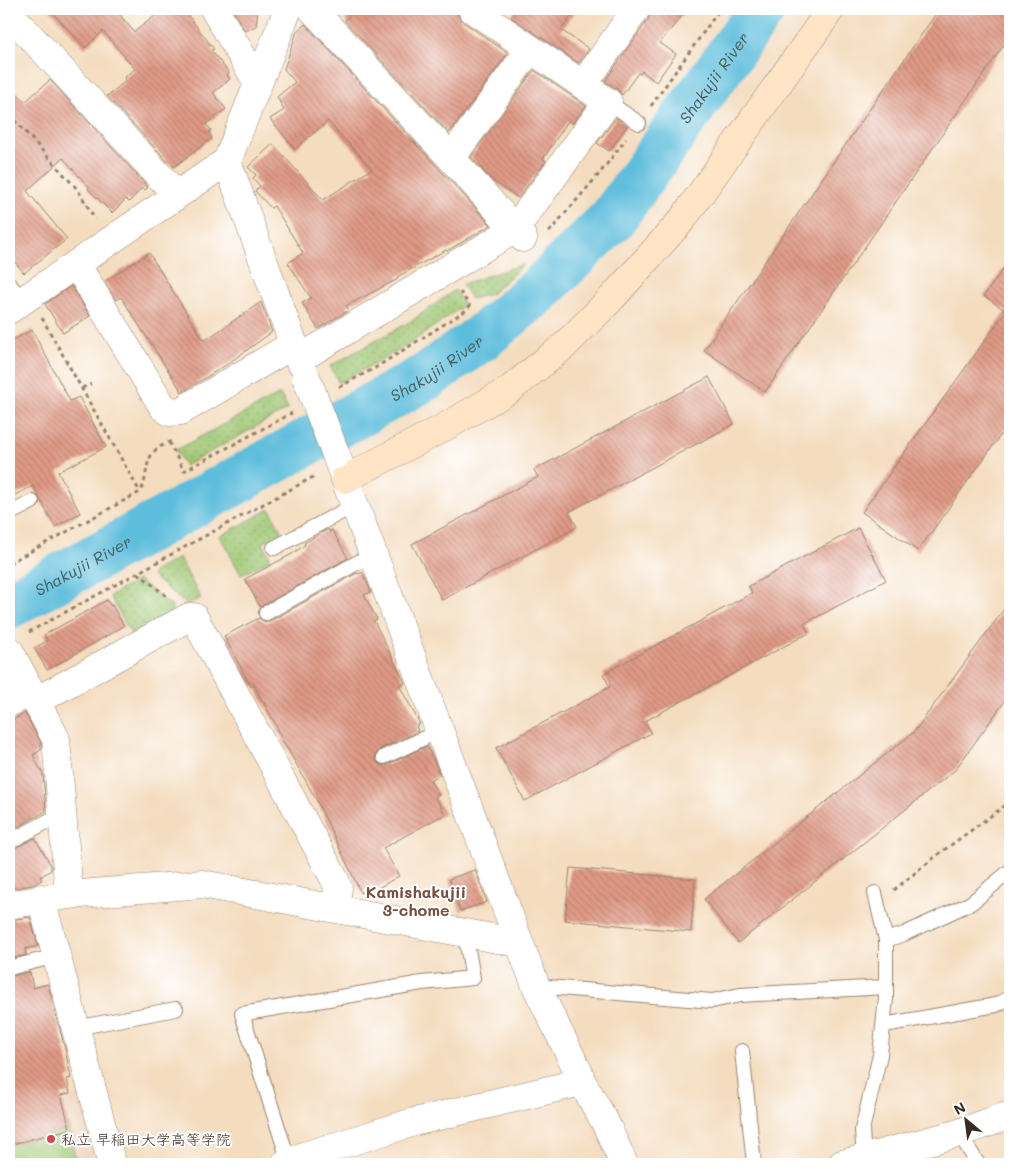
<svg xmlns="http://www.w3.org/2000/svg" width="1019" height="1173" font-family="Mali,'Klee One',sans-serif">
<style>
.built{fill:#f2d4be}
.grass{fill:url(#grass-dots);stroke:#6d7848}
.park{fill:#9fc672;stroke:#6d7848}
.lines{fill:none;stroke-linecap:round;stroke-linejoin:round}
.river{stroke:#5dbddc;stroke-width:48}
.building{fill:url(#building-back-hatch)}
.lane-casing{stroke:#98836e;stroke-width:16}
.street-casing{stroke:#98836e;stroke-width:29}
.secondary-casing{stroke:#98836e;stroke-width:29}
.path{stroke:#98836e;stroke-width:3;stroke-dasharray:4 4;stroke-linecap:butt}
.lane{stroke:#fff;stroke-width:14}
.street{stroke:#fff;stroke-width:28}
.secondary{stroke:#ffe4c6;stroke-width:28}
.street-bridge-casing{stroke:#98836e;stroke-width:29;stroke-linecap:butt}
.street-bridge{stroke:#fff;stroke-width:28}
.poi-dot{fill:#d1495b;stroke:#fff;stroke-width:2}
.labels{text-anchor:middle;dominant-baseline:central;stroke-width:4;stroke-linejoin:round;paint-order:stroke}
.poi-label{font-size:15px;fill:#3b2a1e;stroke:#fff;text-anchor:start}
.water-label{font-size:16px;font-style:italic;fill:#475d60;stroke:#fff}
.neighbourhood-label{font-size:16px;font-weight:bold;fill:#755142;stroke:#fff}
</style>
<defs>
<pattern id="grass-dots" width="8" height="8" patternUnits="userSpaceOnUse" patternTransform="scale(1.25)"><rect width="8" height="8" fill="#9fc672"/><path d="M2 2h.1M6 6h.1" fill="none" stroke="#83a15d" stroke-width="1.8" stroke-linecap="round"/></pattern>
<pattern id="building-back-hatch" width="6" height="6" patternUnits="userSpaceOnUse" patternTransform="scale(1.25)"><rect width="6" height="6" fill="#e09a86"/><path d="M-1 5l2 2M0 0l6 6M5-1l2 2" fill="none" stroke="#b77e6d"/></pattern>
</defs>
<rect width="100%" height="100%" fill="#fff"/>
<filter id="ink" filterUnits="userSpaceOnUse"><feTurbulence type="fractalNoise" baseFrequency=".02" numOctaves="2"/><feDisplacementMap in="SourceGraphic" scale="10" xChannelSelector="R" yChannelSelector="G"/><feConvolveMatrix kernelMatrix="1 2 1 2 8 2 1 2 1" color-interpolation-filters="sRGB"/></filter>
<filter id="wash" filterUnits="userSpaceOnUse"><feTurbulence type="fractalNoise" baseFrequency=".0096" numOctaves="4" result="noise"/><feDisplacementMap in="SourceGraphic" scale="20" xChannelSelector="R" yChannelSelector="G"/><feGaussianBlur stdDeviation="1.12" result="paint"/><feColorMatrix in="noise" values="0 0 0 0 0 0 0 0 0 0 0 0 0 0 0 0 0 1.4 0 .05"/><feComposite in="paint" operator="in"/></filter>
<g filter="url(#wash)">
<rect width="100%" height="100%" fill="#f4dcbe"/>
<path class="built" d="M83 1094 100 1164H9V1113Z"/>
<path class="grass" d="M524 264 491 294 471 299 462 284Z
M455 290 464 305 408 345 339 383 330 366 413 320Z
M280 394 288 409 185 466 176 450Z
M270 509 282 532 263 543 271 559 241 575 220 536Z
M179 558 201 598 187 605 152 576 154 571Z
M138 580 172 606 171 614 132 636 110 596Z"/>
<path class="park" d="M70 1129 76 1164H9V1145Z"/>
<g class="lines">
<path class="river" id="s1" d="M9 605 426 377 481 338 537 292 612 219 762 9"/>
</g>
<g id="blocks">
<path class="building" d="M49 9H127L120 15 134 32 164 9H183L214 49 211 50 229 73 227 75 230 79 213 93 226 109 206 124 211 130 209 132 212 138 174 167 171 163 170 164 107 96 126 81 124 78 135 69 103 31 85 48Z
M232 9H258L256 26 245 31Z
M354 9H457L458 16 463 22 508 53 449 133 345 21Z
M517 9H577L561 30 589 49 579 63 511 17Z
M651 9H687L660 43 676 54 656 82 642 71 640 74 638 73 622 95 617 89 605 81 649 18Z
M939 9H1010V36L765 392 704 350Z
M305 24 491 225 447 251 446 250 397 277 398 279 346 306 349 310 318 329 302 303 311 298 288 263 303 253 274 206 271 208 255 191 260 186 253 178 256 175 248 167 273 144 323 200 372 169 328 121 295 149 270 119 284 110 277 97 295 82 284 69 297 31Z
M534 70 586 106 572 124 568 121 543 159 546 161 518 198 492 180 471 157Z
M50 80 148 187 145 190 142 188 129 202 126 199 112 213 88 189 89 187 63 158 27 191 67 239 24 273 9 255V84L25 102Z
M616 118 627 126 609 151 597 143Z
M149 253 204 341 261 302 272 332 226 365 182 392 121 297 116 300 105 281Z
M1010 259V422L918 551 862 512 1006 311 984 296Z
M71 286 90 316 63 333 45 304Z
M32 330 70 401 79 397 106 447 58 472 80 513 55 527 33 486 9 498V342Z
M709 377 734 424 569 512 577 527 442 600 412 544 538 477 534 470Z
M858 528 886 580 804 624 809 633 645 721 651 733 525 801 496 748 610 687 603 674 752 593 749 586Z
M328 529 330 532 332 530 348 558 260 607 245 579 292 554 305 545 304 543Z
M362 572 371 592 364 595 377 619 374 621 405 683 399 685 420 724 416 726 418 731 380 749 375 756 376 760 379 764 387 765 427 746 440 775 430 780 439 795 435 797 445 814 383 848 399 876 373 891 371 887 361 893 317 801 277 730 278 729 254 685 251 687 224 636 259 618 265 622 270 621 357 573 358 574Z
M107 600 111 606 112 605 124 626 47 670 34 648 47 641 44 635Z
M1010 601V694L955 770 738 943 704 899 914 732Z
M25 713 41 743V750L33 755 43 774 46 811 9 832V722Z
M35 838 51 865V870L40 877 42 880 32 885 9 889V851Z
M570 868 695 879 691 932 565 920Z
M475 870 487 902 460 911 449 879Z
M30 917 38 946 25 949 26 955 9 959V920Z
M30 972 33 988 48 984 65 1049 71 1078 67 1079 70 1093 61 1095 70 1129 9 1145V977Z"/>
</g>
</g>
<g filter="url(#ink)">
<use href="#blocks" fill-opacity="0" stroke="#98836e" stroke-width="1"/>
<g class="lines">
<g class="lane-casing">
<path id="lane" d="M608 102 639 123
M9 284 23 300
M9 514 32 502
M274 548 355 505
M266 613 373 554
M384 757 439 731
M9 842 63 813
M886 940 904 934 971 903 1010 871
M9 968 56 956
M536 986 712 1001 740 995 886 987
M884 1025 996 1005 1010 998
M75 1028 176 1009
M742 1051 754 1164
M959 1133 978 1164
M864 1159 862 1130 880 1055 886 998V940L875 893
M289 1162 242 1014 422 983 473 978 465 933"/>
</g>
<g class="street-casing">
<path id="street" d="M214 9 258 83
M312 9 451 158 523 238
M9 13 177 195
M583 85 636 9
M451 158 530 49
M227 161 300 362
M76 264 163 407 170 412 181 411 294 344
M9 310 227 161 288 9
M299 359 515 229 608 102 472 9
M337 458 524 955 536 986 579 1073 582 1082 605 1122 624 1164
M9 650 56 739 69 895
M36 701 189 617H194L335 880 338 888 335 908
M9 703 19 698 33 694
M41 898 112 1164
M9 905 69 895 202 884 519 943
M285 1164 304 1156 414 1122 582 1082
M842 1164 959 1133 1010 1115"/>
</g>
<g class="secondary-casing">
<path id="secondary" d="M345 479 443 428 509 390 564 346 612 298 682 220 831 9"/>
</g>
<path class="path" d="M651 106 720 9
M9 114 78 190 95 219
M549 232 600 173 626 139
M42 318 140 492
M339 387 375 368 465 311 470 306 460 292
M82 388 91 384
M169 442 184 471 292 413
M9 563 140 492C148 480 144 464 153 453 157 447 166 444 173 440
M138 573 169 598
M29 632 315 476
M894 890 940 853 1010 802"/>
<use href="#lane" class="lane"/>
<use href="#street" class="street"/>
<use href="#secondary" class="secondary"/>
<g class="street-bridge-casing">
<path id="street-bridge" d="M306 377 336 455"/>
</g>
<use href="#street-bridge" class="street-bridge"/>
</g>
</g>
<circle class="poi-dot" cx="51" cy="1139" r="5"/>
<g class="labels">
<g class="poi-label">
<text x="61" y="1139">私立 早稲田大学高等学院</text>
</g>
<g class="water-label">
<text stroke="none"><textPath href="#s1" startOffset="894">Shakujii River</textPath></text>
<text stroke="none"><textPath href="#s1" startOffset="489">Shakujii River</textPath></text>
<text stroke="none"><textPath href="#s1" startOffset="84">Shakujii River</textPath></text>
</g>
<g class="neighbourhood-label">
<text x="416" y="891">Kamishakujii<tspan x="416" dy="18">3-chome</tspan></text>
</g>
</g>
<rect width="1019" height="1173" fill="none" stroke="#fff" stroke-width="30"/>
<g transform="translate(966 1120) rotate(331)" stroke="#ffffff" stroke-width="4" paint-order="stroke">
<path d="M0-4L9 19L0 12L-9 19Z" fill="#3b2a1e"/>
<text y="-8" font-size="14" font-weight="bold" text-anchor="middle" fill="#3b2a1e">N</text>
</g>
</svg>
